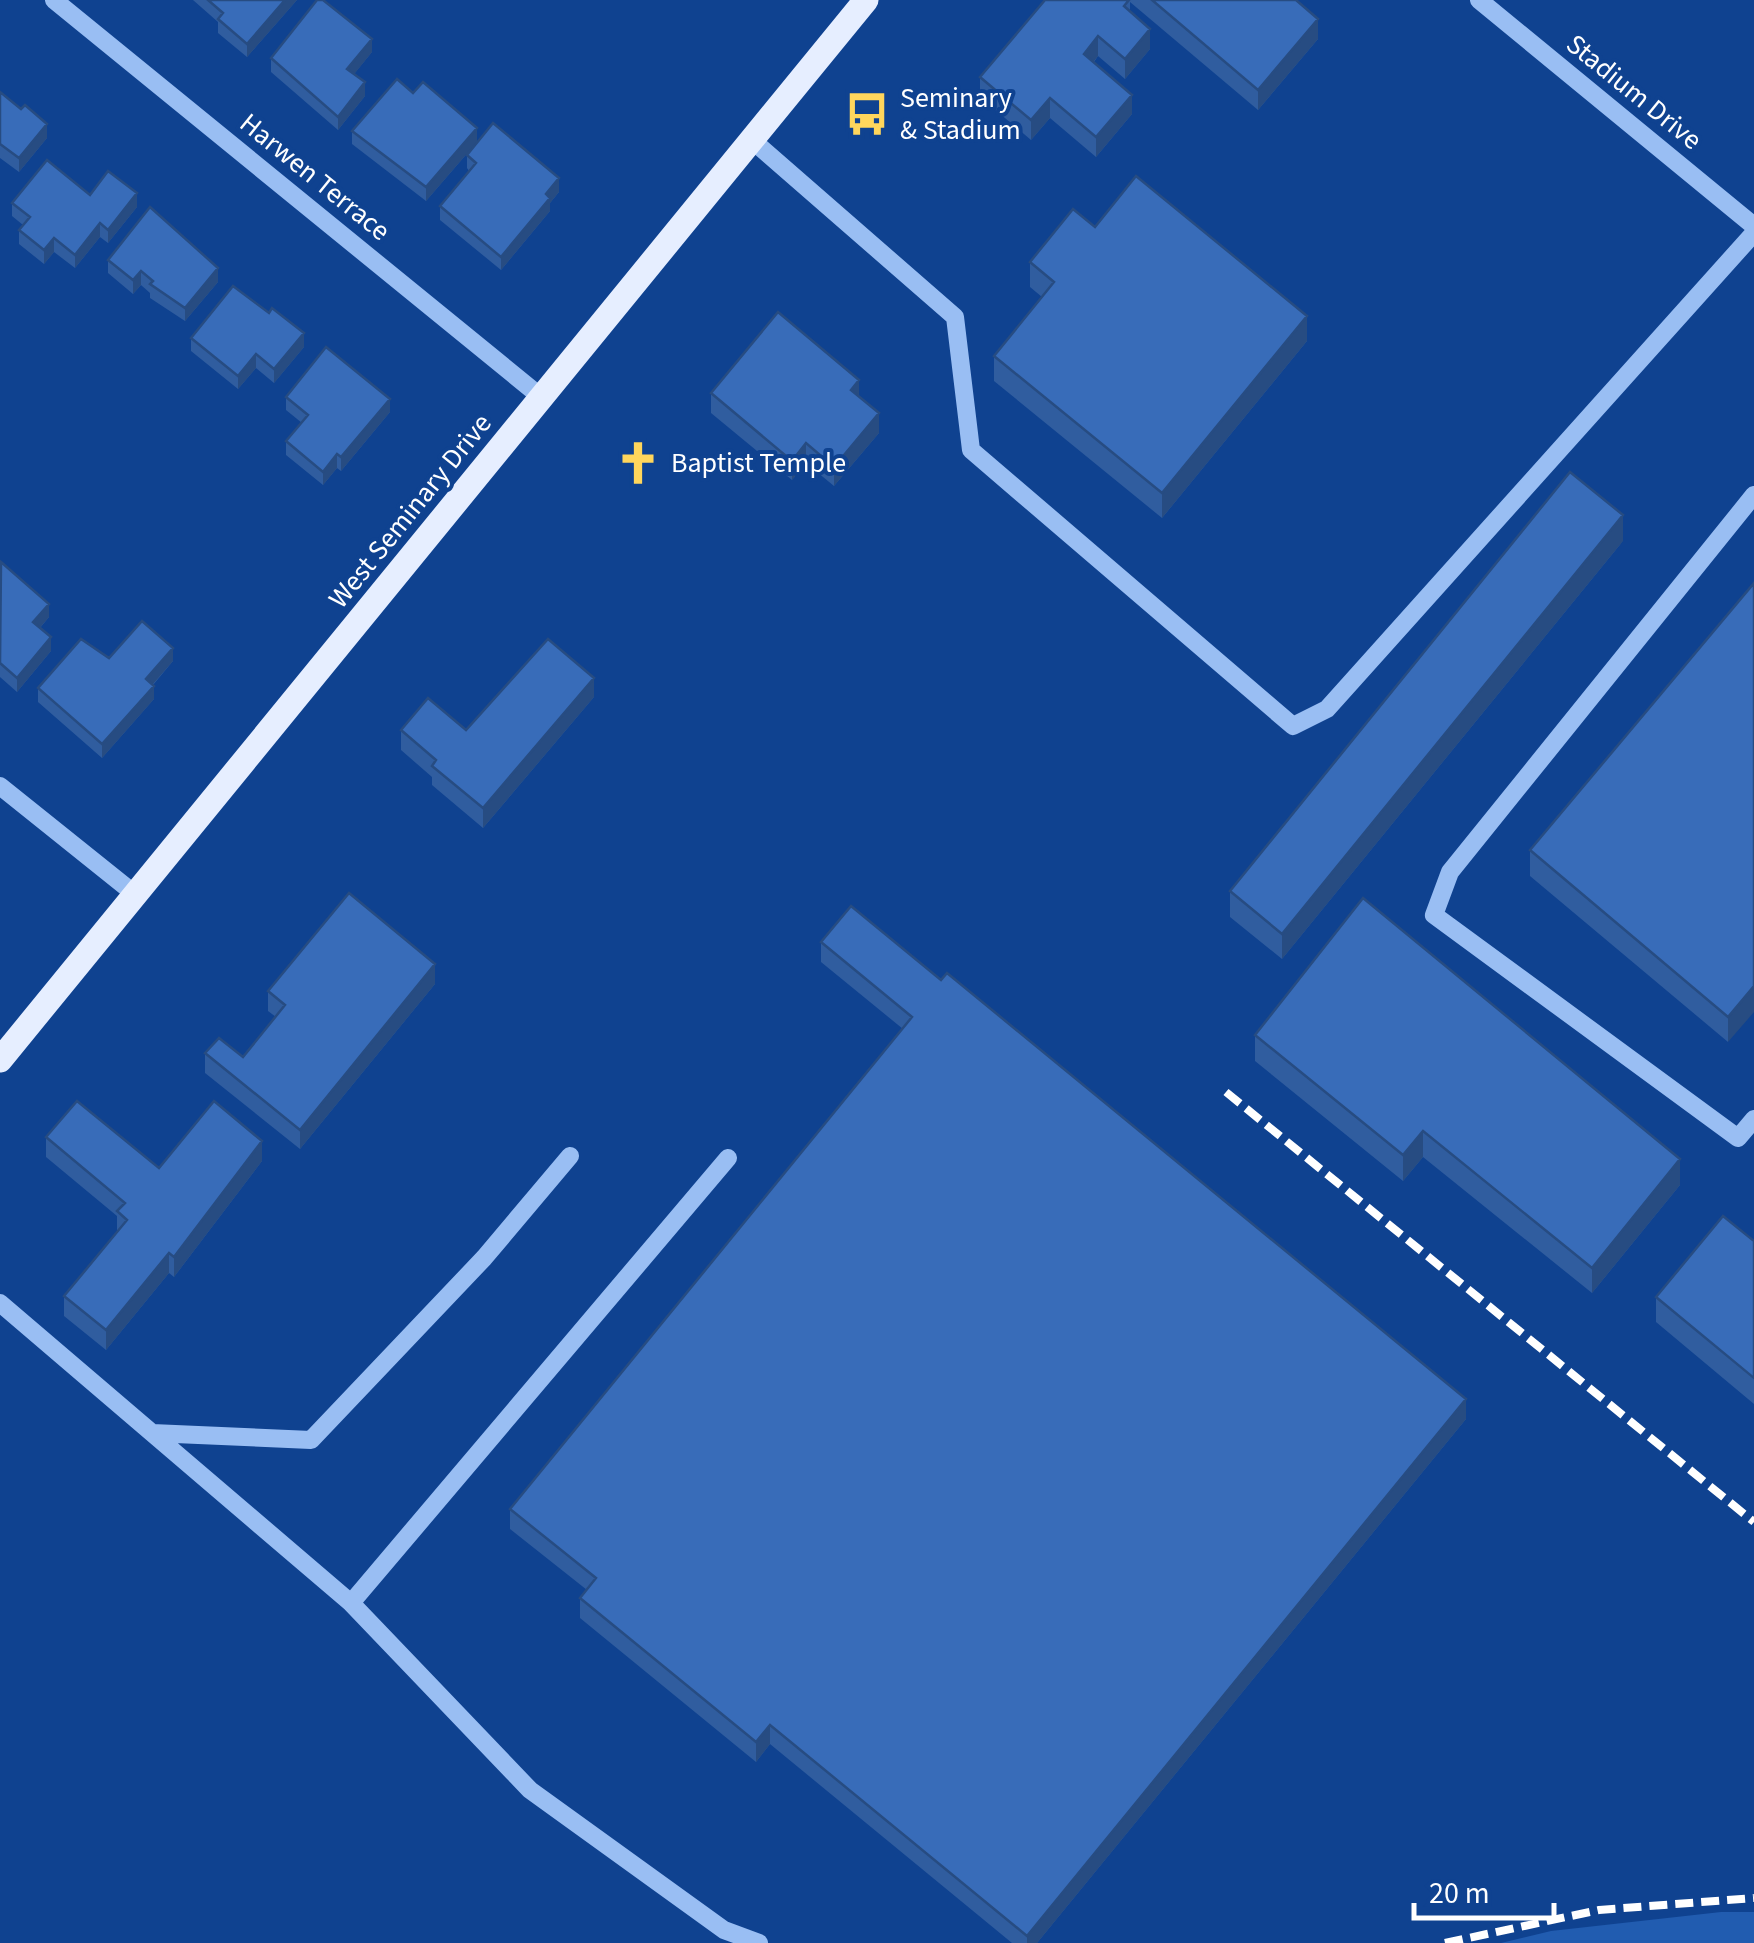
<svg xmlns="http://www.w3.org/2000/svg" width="1754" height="1943" font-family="'Source Sans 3',sans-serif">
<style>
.green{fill:#215cb0}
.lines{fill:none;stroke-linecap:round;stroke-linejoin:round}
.minor{stroke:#99bef3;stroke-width:18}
.major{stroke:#e6eeff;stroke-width:25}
.rail{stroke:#fff;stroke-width:8;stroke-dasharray:18 8;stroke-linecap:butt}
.wall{fill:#305d9f}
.shaded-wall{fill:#274c82}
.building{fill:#386cb9;stroke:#274c82;stroke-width:2.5}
.labels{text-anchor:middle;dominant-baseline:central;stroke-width:8;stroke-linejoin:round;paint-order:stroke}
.street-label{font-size:28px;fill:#fff;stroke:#0f4290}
.poi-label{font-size:28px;fill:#fff;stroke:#0f4290;text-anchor:start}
</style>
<rect width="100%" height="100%" fill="#0f4290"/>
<path class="green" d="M1721 1912H1754V1943H1501L1551 1931Z"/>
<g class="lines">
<path class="minor" d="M54 0 541 397
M1479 0 1754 226
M752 140 955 317 971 450 1293 726 1327 709 1754 233
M1754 495 1450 872 1434 915 1738 1138 1754 1119
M0 786 136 895
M0 1303 351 1603 728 1158
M152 1433 311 1440 484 1258 570 1156
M351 1603 530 1790 724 1930 759 1943"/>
<path class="major" d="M0 1060 866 0"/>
<path class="rail" d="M1226 1092 1754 1522
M1445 1943 1599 1910 1754 1898"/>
</g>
<path class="wall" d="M193 0H297L247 57 218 33V22Z
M1045 0H1296L1318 39 1258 110 1130 2V11L1150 49 1125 79 1098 56 1094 62 1132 114 1096 157 1050 118 1031 140 980 97V77Z
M372 52 354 74 365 96 338 130 271 72V58Z
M0 92 21 109 47 138 19 172 0 158Z
M413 93 477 142 426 201 352 144V131Z
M467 155 559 192 550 203V211L501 270 440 220V206L469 171 467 168Z
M90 195 137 207 108 243 100 237 75 268 54 252 44 264 19 244V230L23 225 12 216V203Z
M108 260 218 282 185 321 150 298V293L141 285 133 294 108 273Z
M1030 262 1307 341 1162 518 994 381V356L1042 297 1030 287Z
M269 313 304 347 274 383 256 368 238 389 191 351V338Z
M711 393 859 397 879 433 834 486 806 463 792 480 711 413Z
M286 397 390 412 341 471 337 468 323 485 286 455V441L302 423 286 410Z
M1623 541 1282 959 1230 917V891Z
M0 563 49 617 40 628 51 651 17 692 0 677Z
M1754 583 1728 1042 1530 876V850Z
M109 658 173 661 153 685 154 699 102 758 38 702V688Z
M594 697 483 828 432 785V777L401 750V730H466Z
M821 942 1466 1419 1037 1943H1012L770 1744 756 1762 580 1618V1598L587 1590 510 1529V1509L903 1029 821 962Z
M435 984 300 1149 205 1073V1053L243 1057 276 1017 268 1011V991Z
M1255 1035 1680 1185 1592 1293 1423 1157 1403 1181 1255 1061Z
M46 1137 159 1168 262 1161 174 1277 169 1273 106 1350 64 1316V1296L117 1232V1216L46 1157Z
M1754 1241V1404L1656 1322V1297Z"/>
<path class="shaded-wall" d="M285 0H297L247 57V44Z
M1318 19V39L1258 110V90Z
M1150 29V49L1125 79V59Z
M1098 36V56L1084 74V54Z
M372 39V52L347 83V69Z
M365 82V96L338 130V117Z
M1132 95V114L1096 157V137Z
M1050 98V118L1031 140V120Z
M47 124V138L19 172V158Z
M477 128V142L426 201V187Z
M559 178V192L550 203V211L501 270V257Z
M137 193V207L108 243V230Z
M100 223V237L75 268V255Z
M54 238V252L44 264V250Z
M218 268V282L185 321V308Z
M141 271V285L133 294V280Z
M1307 316V341L1162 518V493Z
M304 333V347L274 383V369Z
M256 354V368L238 389V376Z
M859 380V400L851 390Z
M390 399V412L341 471V457Z
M879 413V433L834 486V467Z
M806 443V463L792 480V461Z
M337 454V468L323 485V472Z
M1623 515V541L1282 959V934Z
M49 604V617L33 636V622Z
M51 637V651L17 692V678Z
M173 648V661L146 692V679Z
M594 678V697L483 828V808Z
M154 686V699L102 758V744Z
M435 964V984L300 1149V1130Z
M1754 986V1012L1728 1042V1017Z
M1423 1131V1157L1403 1181V1155Z
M262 1141V1161L174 1277V1257Z
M1680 1159V1185L1592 1293V1268Z
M169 1253V1273L106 1350V1330Z
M1466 1399V1419L1037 1943H1027V1936Z
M770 1725V1744L756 1762V1742Z"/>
<path class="building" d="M208 0H285L247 44 218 19 223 13Z
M317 0H323L372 39 347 69 365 82 338 117 271 58Z
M1045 0H1129L1124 6 1150 29 1125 59 1098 36 1084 54 1132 95 1096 137 1050 98 1031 120 980 77Z
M1152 0H1296L1318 19 1258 90Z
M397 79 413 93 423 82 477 128 426 187 352 131Z
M0 92 21 109 25 105 47 124 19 158 0 144Z
M493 123 559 178 546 194 550 198 501 257 440 206 476 163 467 155Z
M47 160 90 195 108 171 137 193 108 230 100 223 75 255 54 238 44 250 19 230 30 217 12 203Z
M1136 176 1307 316 1162 493 994 356 1054 282 1030 262 1073 209 1095 227Z
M150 207 218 268 185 308 150 284 153 281 141 271 133 280 108 260Z
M233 286 269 313 272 308 304 333 274 369 256 354 238 376 191 338Z
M778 312 859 380 851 390 879 413 834 467 806 443 792 461 711 393Z
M326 347 390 399 341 457 337 454 323 472 286 441 308 415 286 397Z
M1570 472 1623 515 1282 934 1230 891Z
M1 562 49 604 33 622 51 637 17 678 0 663Z
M1754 583V986L1728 1017 1530 850Z
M142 621 173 648 146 679 154 686 102 744 38 688 81 639 109 658Z
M548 639 594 678 483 808 432 766 436 760 401 730 428 698 466 730Z
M349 893 435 964 300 1130 205 1053 219 1038 243 1057 285 1005 268 991Z
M1363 898 1680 1159 1592 1268 1423 1131 1403 1155 1255 1035Z
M851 906 941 980 947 973 1466 1399 1027 1936 770 1725 756 1742 580 1598 596 1578 510 1509 912 1017 821 942Z
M77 1101 159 1168 214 1101 262 1141 174 1257 169 1253 106 1330 64 1296 127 1220 117 1211 125 1203 46 1137Z
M1723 1216 1754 1241V1378L1656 1297Z"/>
<defs>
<g id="bus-bare" transform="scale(3.45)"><path d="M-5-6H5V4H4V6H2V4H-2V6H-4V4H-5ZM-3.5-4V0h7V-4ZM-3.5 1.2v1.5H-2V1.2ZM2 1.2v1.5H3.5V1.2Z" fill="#ffd65c" stroke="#0f4290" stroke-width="2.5" paint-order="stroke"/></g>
<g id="church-bare" transform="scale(3.45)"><path d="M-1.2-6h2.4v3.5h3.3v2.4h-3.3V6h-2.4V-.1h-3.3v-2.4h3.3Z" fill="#ffd65c" stroke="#0f4290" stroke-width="2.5" paint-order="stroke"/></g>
</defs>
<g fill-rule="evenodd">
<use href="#bus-bare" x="867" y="114"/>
<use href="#church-bare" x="638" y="463"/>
</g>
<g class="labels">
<g class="street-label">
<text transform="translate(1634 92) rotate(39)">Stadium Drive</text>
<text transform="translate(315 177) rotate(39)">Harwen Terrace</text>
<text transform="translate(410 511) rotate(-51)">West Seminary Drive</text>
</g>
<g class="poi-label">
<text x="900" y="98">Seminary<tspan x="900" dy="32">&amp; Stadium</tspan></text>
<text x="671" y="463">Baptist Temple</text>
</g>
</g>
<path d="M1414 1903v15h140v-15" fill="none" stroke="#ffffff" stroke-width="5"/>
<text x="1429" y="1903" font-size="30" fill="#ffffff" stroke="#0f4290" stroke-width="8" paint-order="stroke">20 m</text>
</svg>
